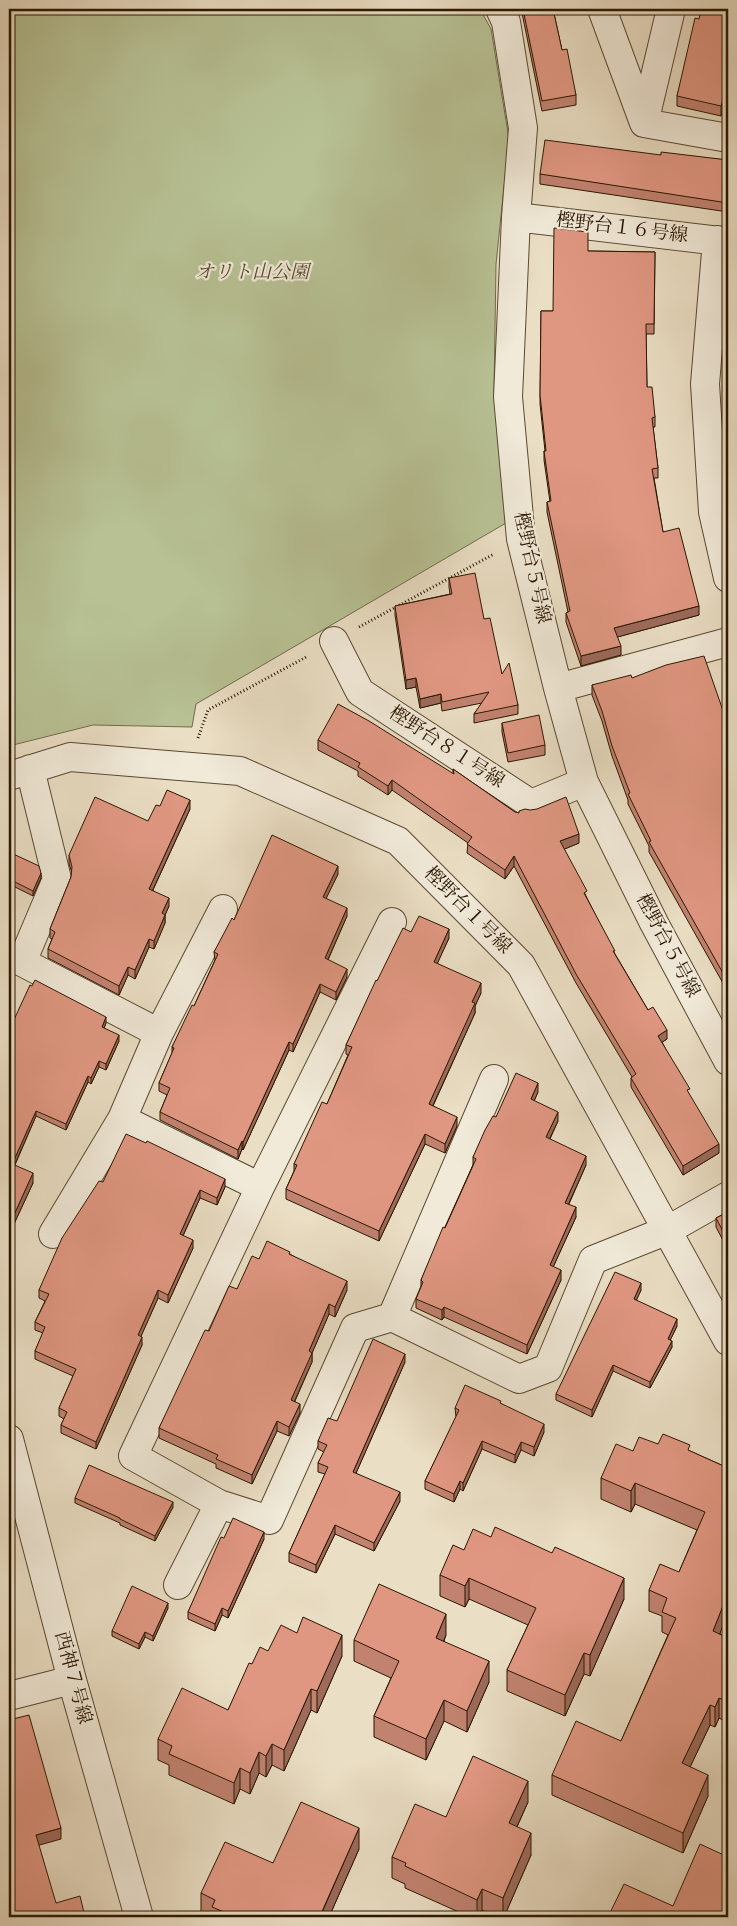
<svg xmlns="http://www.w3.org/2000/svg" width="737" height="1926" font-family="'Sorts Mill Goudy','Noto Serif JP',serif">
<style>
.green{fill:#b7c194;stroke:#716c4a}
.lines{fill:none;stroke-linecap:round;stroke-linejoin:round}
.minor-casing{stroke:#5b4931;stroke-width:30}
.path{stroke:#2b1700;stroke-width:3;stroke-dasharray:1 2.5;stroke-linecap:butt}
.minor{stroke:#f1ead9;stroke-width:28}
.wall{fill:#c18270;stroke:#2b1700}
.shaded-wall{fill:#9d6a5b;stroke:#2b1700}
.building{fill:#e09782;stroke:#2b1700}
.labels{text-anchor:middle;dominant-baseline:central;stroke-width:4.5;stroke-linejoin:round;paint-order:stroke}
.street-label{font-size:19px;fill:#2b1700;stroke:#f1ead9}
.park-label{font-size:19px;font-style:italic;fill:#554a2c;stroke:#f1ead9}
</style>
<rect width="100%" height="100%" fill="#eadec4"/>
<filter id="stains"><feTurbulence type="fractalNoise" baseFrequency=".004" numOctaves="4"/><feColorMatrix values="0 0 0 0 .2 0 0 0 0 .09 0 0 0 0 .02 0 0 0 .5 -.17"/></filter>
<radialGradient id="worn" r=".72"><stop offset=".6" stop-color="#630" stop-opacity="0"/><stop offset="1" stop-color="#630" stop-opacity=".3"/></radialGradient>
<path class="green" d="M9 9H480L491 29 509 139 496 264 494 391 506 523 196 704 192 727 93 725 9 746Z"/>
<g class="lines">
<g class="minor-casing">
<path id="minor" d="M500 9 506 22 523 128 516 217 508 397 521 539 558 688 584 782 654 923 728 1061
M602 9 644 123 728 138
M644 123 671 9
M516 217 728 242
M717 240 705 384 713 512 728 578
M334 641 360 692 531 804 584 782
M558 688 728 642
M30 769 57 879 22 962 159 1033
M9 776 70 757 240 771 398 841 521 965 728 1341
M392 922 260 1187 133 1456 219 1504 269 1520 355 1328 392 1317 494 1079
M122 1119 260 1187
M53 1234 122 1119 159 1033 223 909
M392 1317 519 1379 548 1368 593 1260 668 1230 728 1196
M9 1439 72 1680 139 1917
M178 1585 219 1504
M9 1696 72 1680"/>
</g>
<path class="path" d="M359 627 494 554
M198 738 208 710 308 656"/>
<use href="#minor" class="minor"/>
</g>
<path class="wall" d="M522 9H553L562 50 576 95V105L542 111 522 13Z
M634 9H645L644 11Z
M728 9V111L723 110 721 116 677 106V96L699 19Z
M661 155 728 160V212L540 184V174Z
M588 251 655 252 654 334H646L647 387 655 417V427H653L658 468V478H654L663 532 699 615 617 637 621 655 581 666 566 622V613L568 612 547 512V502H550L544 460V451H545L540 404 541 311H553Z
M449 578 484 619 502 674 518 705V714L474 723V714L482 703 442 711 441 703 420 708 416 687 406 689 395 615V606L450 594 449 587Z
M632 678 728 725V1004L723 995V985H724L649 852V846L628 804V800L612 756 602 721 592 695V685Z
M502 723 545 745V755L508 762 502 732Z
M318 740 453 774V769L515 812 579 843 564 849 587 898 615 954 648 1010 667 1039 662 1042 719 1153 683 1175 631 1087V1078L632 1077 576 983 514 866 505 879 467 853 468 843 392 790 388 795 358 776V771L318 750Z
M160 806 190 809 153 890 169 906 165 915V923L154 949 149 947 135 979 128 975 119 995 48 958V949L52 939 50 938V929L71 877 72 873 69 864V855L148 821Z
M9 852 41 878 33 896 9 884Z
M338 874 326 898 347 916 328 960 347 977 336 1000 320 992 293 1052 289 1050 243 1150 242 1149 238 1159 160 1120V1112L167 1095 159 1091V1083L172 1053V1047L194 1006 215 960 214 952 234 920Z
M411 932 449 938 437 963 481 993 475 1006V1013L433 1106 457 1126 445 1153 425 1144 379 1241 286 1199V1189L294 1171V1164L327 1104 348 1055 346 1054V1045L377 981Z
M9 1022 12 1024 106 1023 104 1028 119 1041 106 1070 99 1067 91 1084 88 1082 66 1130 36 1116 15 1165 33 1183 13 1226 9 1224V1167L10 1164H9Z
M538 1092 534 1101 558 1121 550 1139 586 1165 569 1204 576 1217 553 1267 561 1280 527 1354 444 1317 442 1320 416 1308V1299L421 1287V1280L473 1165V1157L496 1117Z
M103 1182 225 1187 217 1205 200 1198 183 1236 193 1248 168 1303 158 1298 141 1336 142 1345 96 1449 61 1433V1425L64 1419 59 1416V1408L73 1376 35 1359V1351L43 1333 35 1330V1322L45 1301 39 1298V1290Z
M728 1212V1250L716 1227V1218Z
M290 1254 347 1290 335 1317 329 1314 312 1353V1362L295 1401 300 1413 289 1436 277 1431 252 1484 216 1468V1464L159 1438V1428L209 1331 237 1289 259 1259Z
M641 1290 636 1300 677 1326 670 1340 672 1347 650 1388 613 1371 592 1417 556 1400V1394Z
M405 1362 356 1473 400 1501 374 1551 335 1534 316 1573 289 1562V1553L325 1474 318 1472V1463L324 1452 318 1449V1441L337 1421Z
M501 1404 544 1432 534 1456 521 1450 515 1463 482 1449 463 1491 460 1489 454 1502 425 1489V1481L456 1417 455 1408Z
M658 1444 690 1451 728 1468 720 1634 728 1638V1723L719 1718 715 1727 710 1725 690 1767 708 1796 683 1853 552 1795V1775L621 1741 668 1635 662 1632V1616L649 1611V1590L679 1572 697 1530 635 1504 631 1512 601 1499V1478L633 1451Z
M75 1498 173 1507 155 1541 120 1525V1523L75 1503Z
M224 1538 264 1539 228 1618 222 1615 215 1631 188 1619V1612Z
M464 1550 624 1599 590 1676 584 1674 565 1716 507 1691V1670L528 1625 469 1599 465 1607 440 1596V1575Z
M168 1608 153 1641 145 1637 139 1649 112 1636V1631Z
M446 1635 444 1641 489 1682 467 1732 444 1721 426 1760 374 1737V1716L391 1678 354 1661V1640Z
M342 1656 317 1713 311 1710 284 1771 272 1765 266 1777 259 1773 250 1794 240 1789 234 1804 169 1775V1765L158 1760V1739L228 1710 252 1664Z
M528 1802 517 1827 531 1855 504 1917H498L482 1910 479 1917H470L405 1888V1884L392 1878V1857L446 1817Z
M359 1849 329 1917H207L201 1915V1893L273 1863Z"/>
<path class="shaded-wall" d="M723 100V110L721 116V106Z
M699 606V615L614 638V628Z
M621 646V655L581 666V656Z
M416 678V687L406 689V680Z
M441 694V703L420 708V699Z
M392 780V790L388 795V786Z
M190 800V809L149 898V889Z
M579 834V843L560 851V841Z
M514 856V866L505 879V870Z
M338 866V874L323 905V897Z
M41 873V878L33 896V891Z
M169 898V906L162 922V913Z
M347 908V916L325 966V958Z
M165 915V923L154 949V941Z
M449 929V938L434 971V962Z
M149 939V947L135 979V970Z
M128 967V975L119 995V986Z
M347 969V977L336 1000V992Z
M481 983V993L475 1006V1013L429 1114V1104L472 1002Z
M320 984V992L293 1052V1044Z
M106 1017V1023L102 1033V1027Z
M667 1030V1039L658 1045V1036Z
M119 1035V1041L106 1070V1064Z
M289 1042V1050L243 1150V1142Z
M99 1061V1067L91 1084V1078Z
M88 1076V1082L66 1130V1124Z
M538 1083V1092L531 1108V1099Z
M36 1111V1116L14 1166V1160Z
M558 1112V1121L546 1146V1137Z
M457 1117V1126L445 1153V1144Z
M425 1134V1144L379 1241V1231Z
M242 1141V1149L238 1159V1150Z
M719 1144V1153L683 1175V1166Z
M586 1156V1165L565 1212V1203Z
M33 1173V1183L13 1226V1217Z
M225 1179V1187L217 1205V1198Z
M200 1190V1198L180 1242V1234Z
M576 1207V1217L550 1274V1265Z
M193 1240V1248L168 1303V1295Z
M561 1270V1280L527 1354V1345Z
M347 1281V1290L335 1317V1307Z
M641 1283V1290L634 1306V1299Z
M158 1290V1298L138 1343V1335Z
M329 1304V1314L312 1353V1362L291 1409V1400L309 1351Z
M444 1307V1317L442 1320V1310Z
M677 1319V1326L668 1345V1339Z
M142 1337V1345L96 1449V1442Z
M672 1341V1347L650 1388V1382Z
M405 1354V1362L353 1480V1472Z
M613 1365V1371L592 1417V1410Z
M300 1404V1413L289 1436V1427Z
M277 1421V1431L252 1484V1475Z
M544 1424V1432L534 1456V1447Z
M482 1441V1449L463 1491V1483Z
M521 1442V1450L515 1463V1455Z
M460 1481V1489L454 1502V1494Z
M635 1483V1504L631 1512V1491Z
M400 1492V1501L374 1551V1543Z
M173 1502V1507L155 1541V1536Z
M335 1525V1534L316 1573V1565Z
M264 1532V1539L228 1618V1611Z
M469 1578V1599L465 1607V1586Z
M624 1578V1599L590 1676V1655Z
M728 1593V1613L713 1651V1631Z
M168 1603V1608L153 1641V1636Z
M222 1608V1615L215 1631V1624Z
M446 1614V1635L436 1659V1638Z
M145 1632V1637L139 1649V1644Z
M342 1635V1656L317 1713V1691Z
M584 1653V1674L565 1716V1695Z
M489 1661V1682L467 1732V1711Z
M311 1689V1710L284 1771V1750Z
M719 1698V1718L715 1727V1707Z
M444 1700V1721L426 1760V1739Z
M710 1705V1725L682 1784V1763Z
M272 1744V1765L266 1777V1756Z
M259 1752V1773L250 1794V1773Z
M240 1768V1789L234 1804V1783Z
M708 1775V1796L683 1853V1833Z
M528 1781V1802L509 1844V1823Z
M61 1828V1839L36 1846V1835Z
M359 1828V1849L329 1917H320Z
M531 1833V1855L504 1917H503V1898Z
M482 1889V1910L479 1917H477V1900Z"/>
<path class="building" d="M523 9H553L562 50 567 49 576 95 542 101Z
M701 9H728V102L723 100 721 106 677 96 695 18 699 19Z
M545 140 661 155V152L728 160V203L540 174Z
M554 228 588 232V251L655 252 654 324H646L647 387H652L655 417 652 418 658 468 652 469 663 532 679 528 699 606 614 628 621 646 581 656 566 613 570 611 547 502 551 501 544 451H546L540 395 541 311H553Z
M475 573 484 619 490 618 502 674 509 663 518 705 474 714 489 692 442 702 441 694 420 699 416 678 406 680 395 606 452 594 449 578Z
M704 656 728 725V994L723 985 728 982 649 842 651 841 628 794 630 793 612 746 602 711 592 685 631 675 632 678 666 665Z
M338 704 369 721 454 774 453 769 515 812 519 813V811L525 809 530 810 537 809 566 797 579 834 560 841 587 891 584 893 615 951H613L648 1010 653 1007 667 1030 658 1036 690 1089 687 1090 719 1144 683 1166 631 1078 636 1074 576 974 514 856 505 870 467 844 472 837 392 780 388 786 358 767 360 763 318 740Z
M539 715 545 745 508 753 502 723Z
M167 790 190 800 149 889 169 898 162 913 165 915 154 941 149 939 135 970 128 967 119 986 48 949 55 932 50 929 71 877 72 867 69 855 95 797 148 821 156 805 160 806Z
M272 835 338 866 323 897 347 908 325 958 347 969 336 992 320 984 293 1044 289 1042 243 1142 242 1141 238 1150 160 1112 170 1088 159 1083 174 1048 172 1047 192 1005 194 1006 218 954 214 952 232 918 234 920Z
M9 852 39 866 41 873 33 891 9 879Z
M419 916 449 929 434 962 481 983 472 1002 475 1003 429 1104 457 1117 445 1144 425 1134 379 1231 286 1189 297 1165 294 1164 322 1102 327 1104 352 1047 346 1045 376 980 377 981 403 928 411 932Z
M35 980 106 1017 102 1027 119 1035 106 1064 99 1061 91 1078 88 1076 66 1124 36 1111 14 1160 9 1158V1022L12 1024 30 985 32 986Z
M516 1073 538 1083 531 1099 558 1112 546 1137 586 1156 565 1203 576 1207 550 1265 561 1270 527 1345 444 1307 442 1310 416 1299 423 1282 421 1280 443 1227 445 1228 476 1159 473 1157 485 1130 493 1116 496 1117Z
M126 1134 146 1143 147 1141 225 1179 217 1198 200 1190 180 1234 193 1240 168 1295 158 1290 138 1335 142 1337 96 1442 61 1425 67 1412 59 1408 76 1369 35 1351 45 1327 35 1322 49 1294 39 1290 62 1238 99 1181 103 1182Z
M10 1163 33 1173 13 1217 9 1215V1167Z
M728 1212V1241L716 1218Z
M267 1241 290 1252 289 1254 347 1281 335 1307 329 1304 309 1351 312 1353 291 1400 300 1404 289 1427 277 1421 252 1475 216 1459 218 1455 159 1428 205 1330 209 1331 229 1286 237 1289 252 1256 259 1259Z
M615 1272 641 1283 634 1299 677 1319 668 1339 672 1341 650 1382 613 1365 592 1410 556 1394Z
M373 1339 405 1354 353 1472 400 1492 374 1543 335 1525 316 1565 289 1553 328 1467 318 1463 327 1445 318 1441 328 1418 337 1421Z
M465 1385 501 1401 500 1403 544 1424 534 1447 521 1442 515 1455 482 1441 463 1483 460 1481 454 1494 425 1481 459 1410 455 1408Z
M663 1434 690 1445 688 1450 728 1468V1593L713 1631 728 1638V1702L719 1698 715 1707 710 1705 682 1763 708 1775 683 1833 552 1775 576 1721 621 1741 676 1618 662 1612 667 1598 649 1590 660 1564 679 1572 705 1512 635 1483 631 1491 601 1478 616 1444 633 1451 639 1437 658 1444Z
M89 1465 173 1502 155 1536 120 1519V1518L75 1498Z
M233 1518 264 1532 228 1611 222 1608 215 1624 188 1612 221 1537 224 1538Z
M495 1527 552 1553 555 1547 624 1578 590 1655 584 1653 565 1695 507 1670 536 1608 469 1578 465 1586 440 1575 453 1545 464 1550 473 1529 491 1537Z
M379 1584 446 1614 436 1638 489 1661 467 1711 444 1700 426 1739 374 1716 399 1661 354 1640Z
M132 1586 168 1603 153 1636 145 1632 139 1644 112 1631Z
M303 1617 342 1635 317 1691 311 1689 284 1750 272 1744 266 1756 259 1752 250 1773 240 1768 234 1783 169 1754 172 1746 158 1739 182 1688 228 1710 249 1663 252 1664 260 1647 268 1651 281 1625 297 1633Z
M29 1715 61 1828 36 1835 56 1903 80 1896 85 1917H9V1720Z
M473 1756 528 1781 509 1823 531 1833 503 1898 482 1889 477 1900 405 1866 406 1863 392 1857 415 1804 446 1817Z
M301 1802 359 1828 320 1916 312 1912 309 1917H236L212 1907 215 1900 201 1893 225 1842 273 1863Z
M700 1844 728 1857V1917H608L624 1884 673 1906Z
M528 1913 537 1917H526Z"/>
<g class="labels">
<g class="street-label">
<text transform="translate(622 229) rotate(7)">樫野台１６号線</text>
<text transform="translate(531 568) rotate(78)">樫野台５号線</text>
<text transform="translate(446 748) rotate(33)">樫野台８１号線</text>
<text transform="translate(467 911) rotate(45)">樫野台１号線</text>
<text transform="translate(667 946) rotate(62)">樫野台５号線</text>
<text transform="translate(72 1678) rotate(75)">西神７号線</text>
</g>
<g class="park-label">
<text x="252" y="273">オリト山公園</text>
</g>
</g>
<rect width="737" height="1926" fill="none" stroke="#eadec4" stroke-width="30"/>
<rect x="10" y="10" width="717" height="1906" fill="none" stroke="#2b1700" stroke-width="2.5"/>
<rect x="15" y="15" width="707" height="1896" fill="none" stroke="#2b1700"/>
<rect width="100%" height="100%" filter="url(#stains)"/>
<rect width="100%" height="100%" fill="url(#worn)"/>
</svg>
